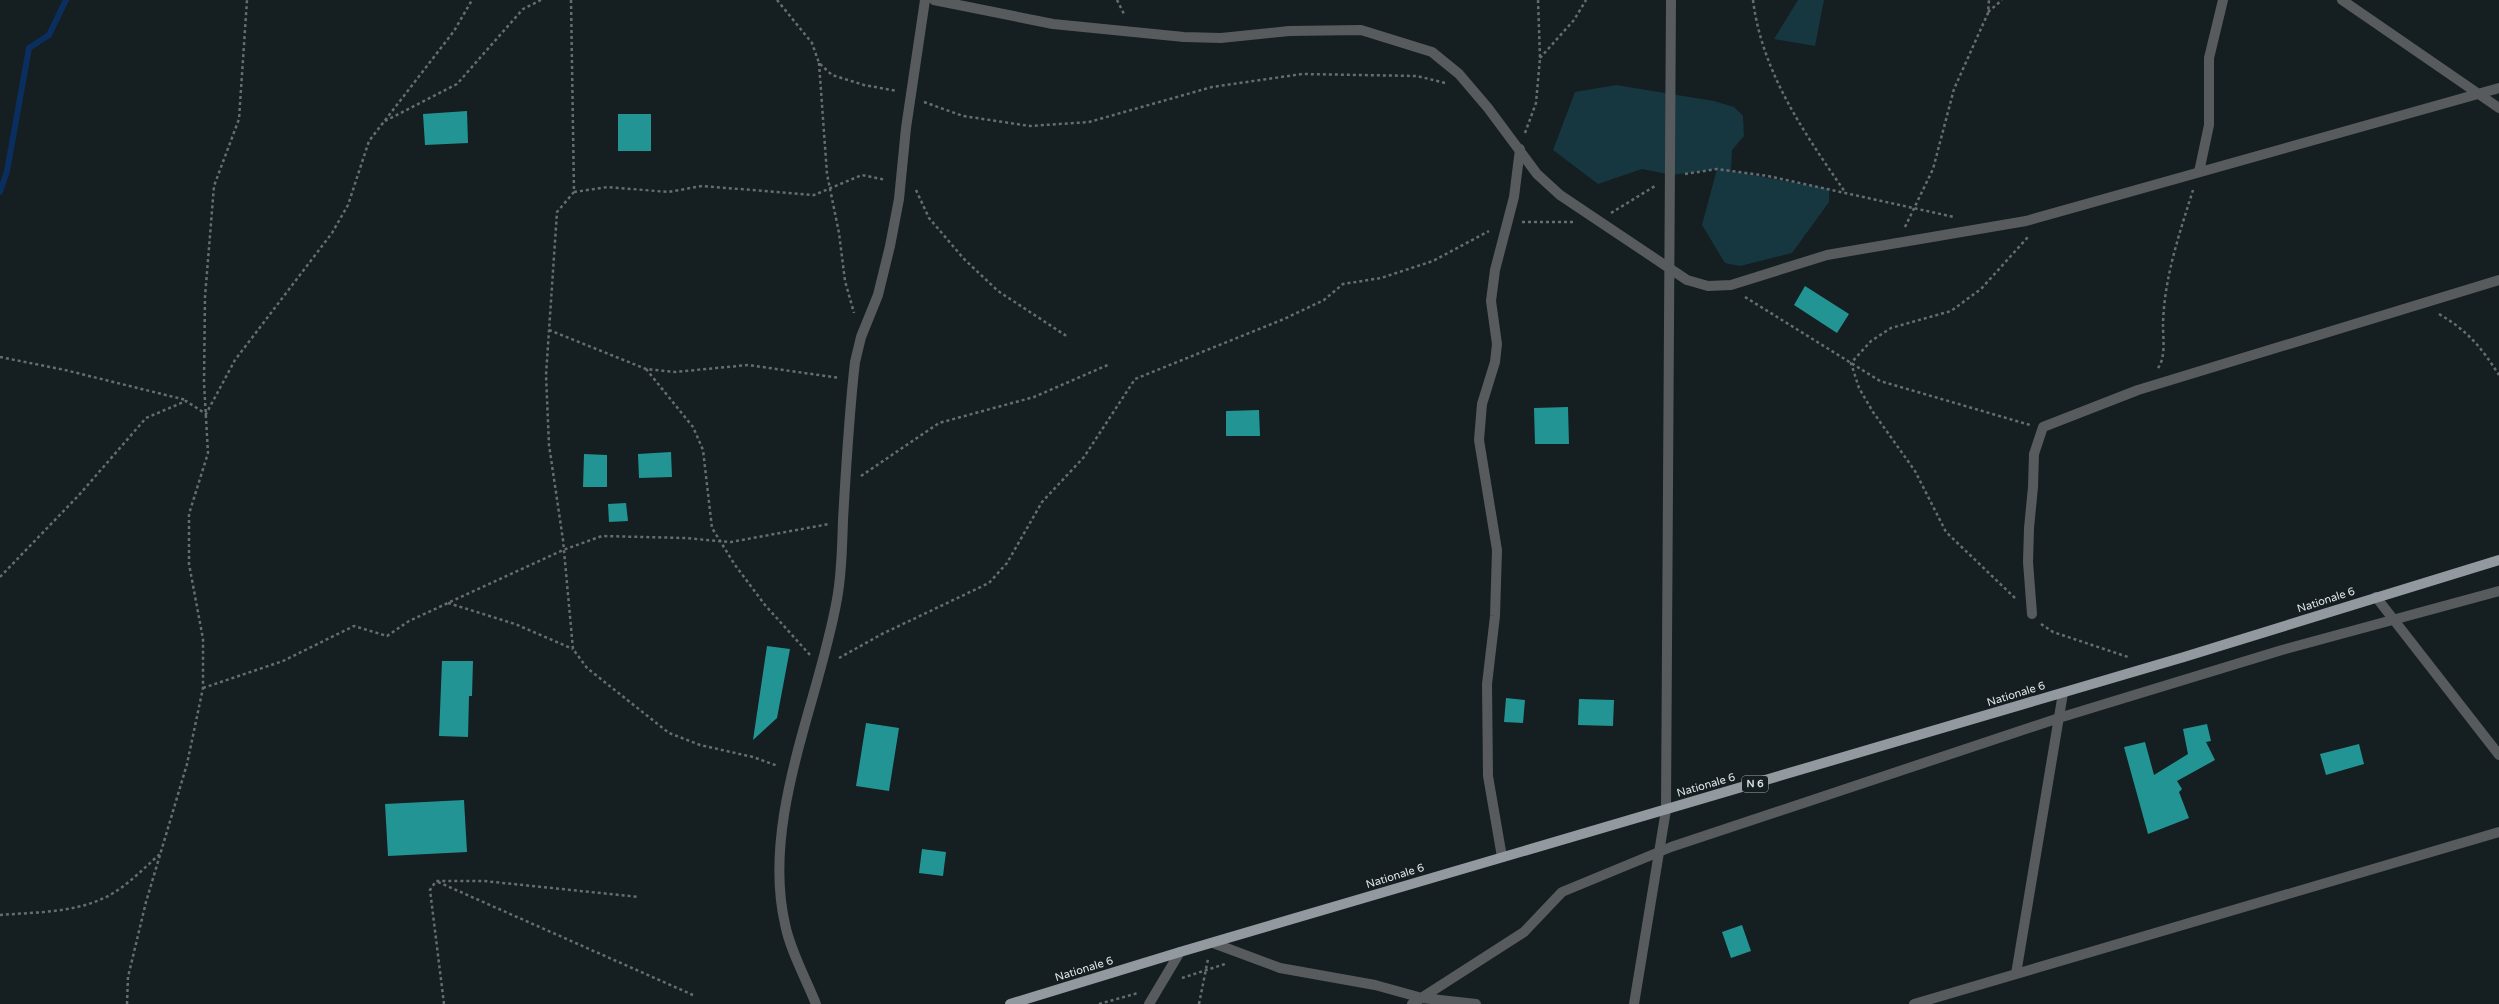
<svg xmlns="http://www.w3.org/2000/svg" width="2499" height="1004" font-family="'Varela Round',sans-serif">
<style>
.green{fill:#163740}
.lines{fill:none;stroke-linecap:round;stroke-linejoin:round}
.stream{stroke:#0a2f5f;stroke-width:6}
.building{fill:#239494}
.path{stroke:#656d6f;stroke-width:2.5;stroke-dasharray:3 3;stroke-linecap:butt}
.street{stroke:#575b5d;stroke-width:10}
.primary{stroke:#929a9f;stroke-width:10}
.labels{text-anchor:middle;dominant-baseline:central;stroke-width:4;stroke-linejoin:round;paint-order:stroke}
.shield{fill:#151e21;stroke:#a2a9ac;stroke-width:1}
.shield-label{font-size:10px;font-weight:bold;fill:#dfe5e7}
.street-label{font-size:11px;fill:#dfe5e7;stroke:#151e21}
</style>
<rect width="100%" height="100%" fill="#151e21"/>
<path class="green" d="M1798 0H1824L1815 46 1774 39Z
M1616 85 1714 101 1734 107 1743 116 1744 136 1732 150 1731 171 1829 189V202L1792 253 1740 266 1725 263 1702 225 1717 169 1672 175 1642 169 1598 184 1553 150 1575 92Z"/>
<g class="lines">
<path class="stream" d="M0 192 7 171 29 48 49 35 66 0"/>
</g>
<path class="building" d="M467 111 468 143 425 145 423 114Z
M618 114H651V151H618Z
M1805 286 1849 314 1837 333 1794 305Z
M1568 407 1569 444H1535L1534 408Z
M1259 410 1260 436H1226V411Z
M671 452 672 477 639 478 638 454Z
M584 454 607 455V487H583Z
M626 503 628 521 609 522 608 504Z
M767 646 790 649 777 718 753 740Z
M442 661H473L472 696H469L468 737 439 736Z
M1506 698 1525 700 1523 723 1504 722Z
M1579 699 1614 700 1613 726 1578 725Z
M866 723 899 728 889 791 856 786Z
M2207 724 2211 741 2206 742 2215 760 2177 781 2182 789 2179 792 2189 818 2148 834 2124 747 2145 742 2154 775 2188 754 2183 729Z
M2359 744 2364 764 2326 775 2320 754Z
M464 800 467 852 388 856 385 804Z
M922 849 946 852 943 876 919 873Z
M1742 925 1751 951 1731 958 1722 932Z"/>
<g class="lines">
<path class="path" d="M571 0 574 192 557 212 546 375 549 445 563 540 573 649 587 668 669 733 700 745 753 757 778 766
M777 0 812 43 819 63 832 75 864 85 897 91
M1117 0 1125 16
M1753 0C1762 73 1805 134 1845 192
M1988 12 2002 0
M1540 58 1574 20 1586 0
M819 63 827 174 839 233 845 281 854 313
M924 102 963 116 1030 126 1089 122 1212 87 1302 74 1417 76 1445 83
M385 121 457 84 523 9 541 0
M1525 133 1536 103 1540 58 1538 0
M1685 174 1717 169 1768 176 1954 217
M916 190 929 218 964 259 998 291 1068 337
M574 192 608 187 668 192 702 186 814 195 862 175 886 180
M1611 213 1655 186
M1522 222H1573
M1905 227 1933 169 1954 89 1988 13 1989 0
M1745 297 1880 381 2030 425
M2439 314C2468 331 2481 347 2499 375
M549 330 646 369 675 372 748 365 840 378
M0 357 65 370 186 400
M2158 368C2166 357 2163 338 2163 325 2164 278 2179 235 2193 190
M646 369 693 427 703 450 712 528 735 565 765 605 810 655
M861 476 939 423 1034 397 1110 364
M0 577 79 495 146 418 186 401 206 414 235 360 332 233 348 205 369 141 454 31 472 0
M2015 598 1946 532 1915 471 1873 412 1859 388 1851 363 1871 341 1891 328 1951 311 1981 289 2028 237
M448 603 515 624 573 649
M2041 624 2053 632 2128 657
M839 658 882 634 989 583 1007 563 1042 502 1084 457 1135 379 1284 319 1324 300 1343 284 1381 278 1433 261 1489 231
M203 688 283 661 354 626 387 636 409 621 476 590 563 550 602 536 684 538 731 542 829 524
M438 882 693 995
M0 915C37 912 77 913 110 895 129 884 144 868 160 854
M1182 978 1225 964
M127 1004 128 977 146 902 187 764 203 688V639L189 564V514L208 453 204 383 205 297 214 186 239 119 247 0
M444 1004 430 890 436 881H484L639 897
M1099 1004 1138 993
M1199 1004 1208 959"/>
<path class="street" d="M934 0 1053 24 1184 37 1221 38 1289 31 1361 30 1432 52 1459 74 1488 108 1537 174 1560 195 1687 280 1708 286 1731 285 1827 255 2026 221 2499 88
M2342 0 2499 108
M2199 172 2209 125V58L2223 0
M2376 597 2499 755
M2032 614 2028 562 2029 528 2033 487 2034 454 2043 427 2138 390 2499 280
M1502 857 1488 776 1487 684 1495 616 1497 550 1479 440 1482 404 1495 362 1497 344 1491 301 1495 270 1514 197 1520 149
M1213 943 1280 968 1375 985 1422 998 1476 1004
M2016 974 2063 693
M816 1004C806 979 790 950 785 924 761 819 819 702 837 599 842 572 842 546 843 520 846 467 849 414 855 362L861 337 878 295 890 246 899 199 906 128 925 0
M1149 1004 1180 952
M1412 1004 1524 932 1562 892 1671 847 2062 717 2282 650 2499 591
M1634 1004 1666 810 1671 0
M1914 1004 2499 832"/>
<path class="primary" d="M1010 1004 1180 952 2184 657 2499 560"/>
</g>
<g class="labels">
<rect class="shield" x="1742" y="776" width="26" height="16" rx="3"/>
<g class="shield-label">
<text x="1755" y="784">N 6</text>
</g>
<g class="street-label">
<text transform="translate(2326 600) rotate(-18)">Nationale 6</text>
<text transform="translate(2016 694) rotate(-17)">Nationale 6</text>
<text transform="translate(1706 785) rotate(-16)">Nationale 6</text>
<text transform="translate(1395 876) rotate(-17)">Nationale 6</text>
<text transform="translate(1084 969) rotate(-17)">Nationale 6</text>
</g>
</g>
</svg>
